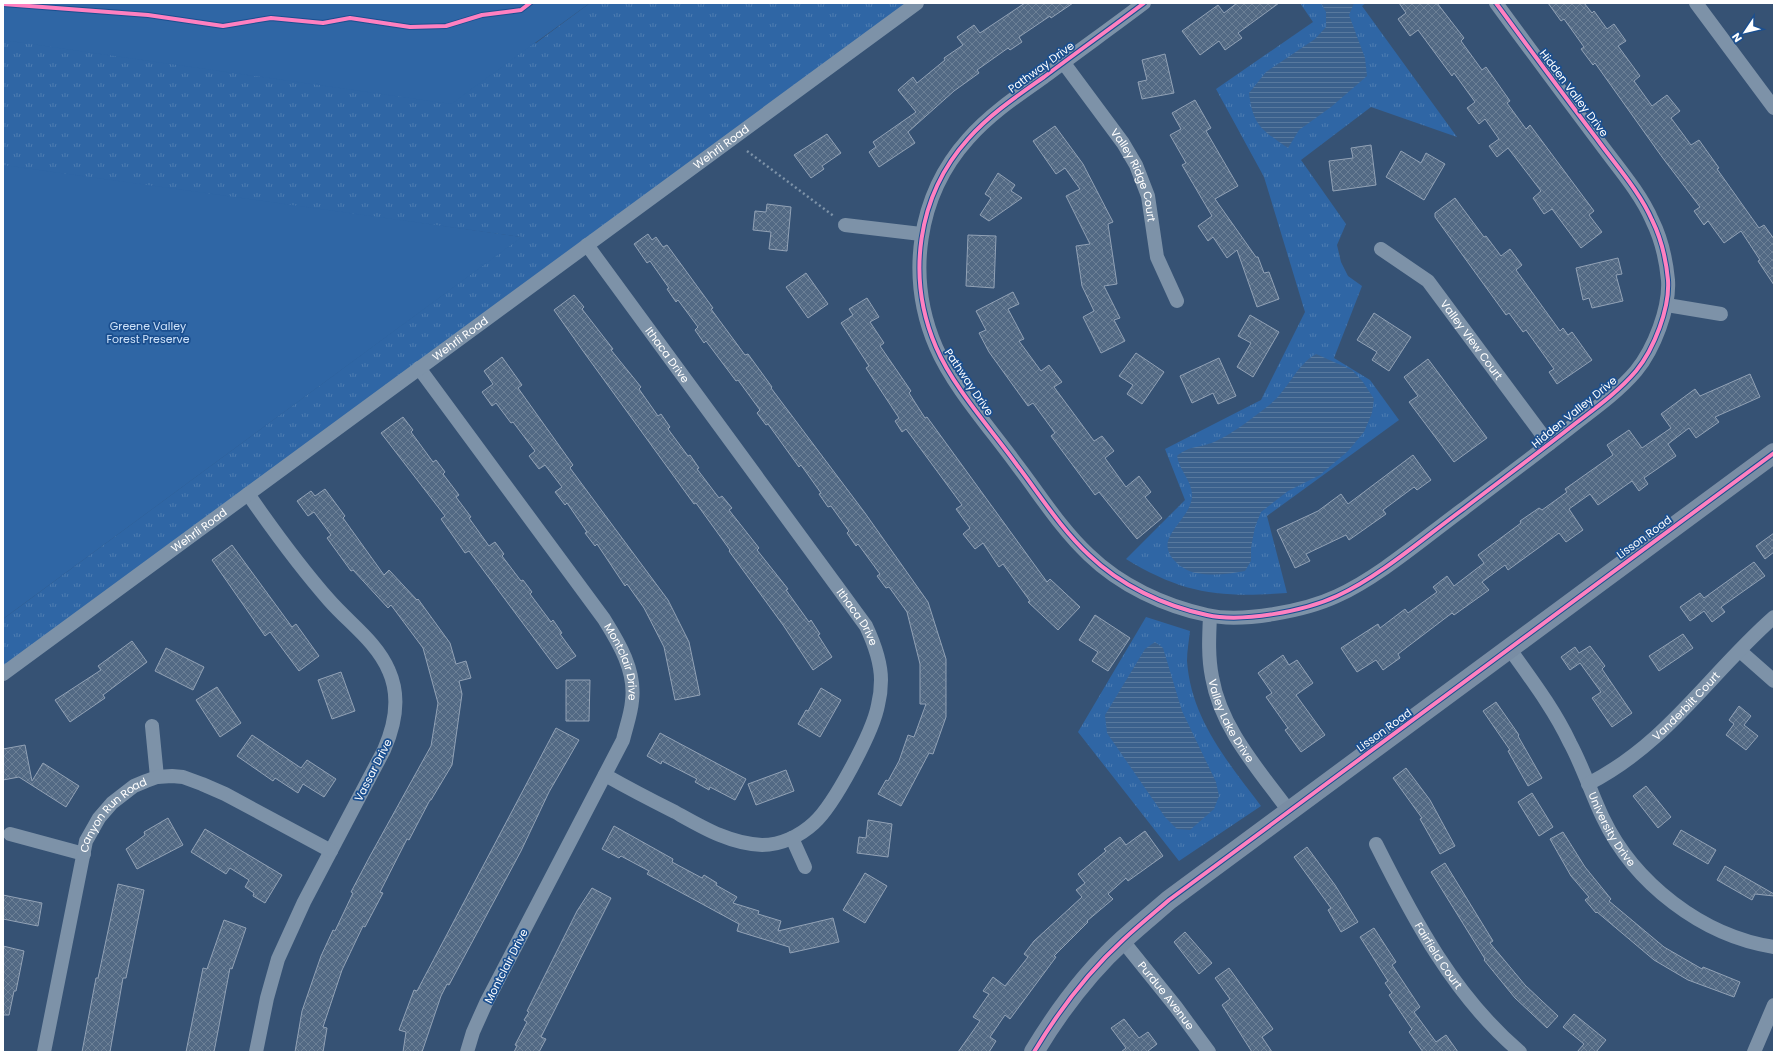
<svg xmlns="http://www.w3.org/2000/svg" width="1777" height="1055" font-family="Poppins,sans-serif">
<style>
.grass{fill:url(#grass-tufts)}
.park{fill:#2f66a5}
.water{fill:url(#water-rules)}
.building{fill:url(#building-cross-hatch);stroke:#92a2b6}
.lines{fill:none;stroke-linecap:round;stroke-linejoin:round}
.path{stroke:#7d92a8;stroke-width:2.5;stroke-dasharray:2 3;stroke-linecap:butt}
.street{stroke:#7d92a8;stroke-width:14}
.secondary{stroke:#798da4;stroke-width:20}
.cycleway-casing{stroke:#1b4f8f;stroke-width:6}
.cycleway{stroke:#ff80c0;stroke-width:4}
.labels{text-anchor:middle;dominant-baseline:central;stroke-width:3.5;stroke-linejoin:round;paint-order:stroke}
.street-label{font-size:11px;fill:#fff;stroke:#1b4f8f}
.park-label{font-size:11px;fill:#cfe3fa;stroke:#1b4f8f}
</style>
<defs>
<pattern id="grass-tufts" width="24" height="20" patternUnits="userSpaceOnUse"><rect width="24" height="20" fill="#2f66a5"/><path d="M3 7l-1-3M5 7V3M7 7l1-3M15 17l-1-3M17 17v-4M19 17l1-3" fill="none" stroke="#4e7db2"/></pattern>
<pattern id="water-rules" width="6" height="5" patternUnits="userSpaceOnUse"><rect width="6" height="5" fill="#3b618d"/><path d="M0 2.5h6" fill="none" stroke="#58799e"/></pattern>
<pattern id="building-cross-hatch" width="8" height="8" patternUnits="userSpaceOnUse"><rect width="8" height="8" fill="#526984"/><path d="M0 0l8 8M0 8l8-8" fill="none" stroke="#6c8096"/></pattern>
</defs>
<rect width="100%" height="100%" fill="#365274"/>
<path class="grass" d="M3 3 536 43 590 3H917L3 674V619L521 237 402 221 3 458Z
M1300 3H1366L1362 6 1457 137 1371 107 1301 160 1346 224 1337 245 1341 262 1348 276 1362 286 1334 358 1370 380 1399 420 1267 516 1287 593C1221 598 1183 594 1126 559L1185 500 1165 449 1261 400 1305 312 1264 177 1216 89 1313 22Z
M1146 617 1190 631C1189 640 1187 651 1187 661 1191 719 1228 762 1261 806L1179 861 1078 732Z"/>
<path class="park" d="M3 3H590L451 104 3 40Z
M3 165 522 237 3 619Z"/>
<path class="water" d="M1321 3H1354L1349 15 1365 58 1367 76 1331 107 1299 130 1288 148C1262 130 1253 126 1249 93L1266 72 1315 39 1326 27V12Z
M1316 354 1352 370 1363 382 1374 399 1372 413 1364 432 1348 451 1320 475 1288 491 1261 512 1255 527 1251 548V561L1245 571C1230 574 1213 576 1197 573 1183 571 1164 556 1168 541 1173 525 1192 513 1192 495 1192 481 1179 470 1177 456 1190 445 1200 448 1214 442 1234 433 1251 419 1268 406 1288 391 1295 366 1316 354Z
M1155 642 1163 648 1182 711 1216 782 1219 796 1214 809 1190 830 1177 829 1165 817 1107 733 1105 715 1145 649Z"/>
<path class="building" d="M1025 3H1073L1051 18 1050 16 1019 37 1022 42 1010 50 1008 48 977 70 979 73 954 91 908 132 915 143 879 167 869 152 876 147 873 142 916 112 898 90 913 77 917 83 945 60 944 58 963 45 957 37 974 25 980 33Z
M1237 3H1279L1238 33 1242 38 1225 50 1219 41 1200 55 1182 31 1218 5 1224 13Z
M1399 3H1437L1464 38 1461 41 1482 70 1486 67 1510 101 1507 103 1526 129 1530 125 1594 211 1589 215 1602 232 1581 248 1552 209 1544 214 1533 198 1541 191 1508 148 1497 157 1489 146 1499 139 1485 119 1479 124 1467 108 1475 102 1454 73 1452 76 1418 30 1410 36 1398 19 1406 13Z
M1548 3H1584L1592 13 1594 11 1607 29 1614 24 1626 41 1618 46 1640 76 1634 81 1652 106 1667 95 1680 111 1671 118 1691 145 1699 140 1719 168 1717 169 1759 228 1764 225 1774 239V285L1758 261 1760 260 1741 231 1724 243 1708 221 1704 225 1694 211 1700 207 1662 157 1595 63 1593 65 1581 49 1584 47 1564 19 1561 21Z
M1165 54 1174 93 1142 99 1138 82 1147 80 1142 60Z
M1195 100 1211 128 1206 131 1238 186 1215 199 1256 257H1258L1264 273 1269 272 1279 299 1257 307 1237 250 1227 258 1213 237 1208 241 1198 226 1212 216 1182 165 1186 163 1170 135 1181 129 1172 113Z
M1055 126 1083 164 1113 222 1108 224 1117 284 1104 286 1120 318 1114 320 1125 341 1101 353 1083 317 1094 311 1082 286 1076 246 1090 244 1066 196 1080 189 1065 168 1056 174 1033 141Z
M827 134 841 153 822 166 824 169 811 178 794 155Z
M1371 145 1376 185 1333 191 1329 161 1353 158 1351 148Z
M1401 151 1421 163 1426 153 1445 164 1424 200 1386 177Z
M998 173 1015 185 1011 191 1022 198 989 221 980 215 991 198 985 194Z
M1455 198 1484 237 1486 236 1501 256 1510 249 1522 265 1516 270 1560 331 1563 328 1568 335 1572 332 1592 360 1557 384 1549 372 1554 369 1526 330 1523 332 1509 313 1506 315 1435 217V213Z
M767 204 791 207 787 251 769 249 771 232 753 230 755 211 766 212Z
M648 234 652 240 656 237 663 247 667 245 713 308 711 309 745 355 748 354 772 387 771 388 865 513 928 602 946 659V717L933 754 929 753 901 806 878 794 886 780 888 781 899 761 908 735 914 737 926 704H920V664L907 612 889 587 886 588 877 576 880 574 858 544 856 546 847 533 849 531 831 506 828 507 819 494 821 493 801 465 799 467 768 424 766 425 757 413 760 410 738 380 736 381 706 341 704 343 695 330 698 327 678 300 676 302 667 289 669 288 650 261 647 263 634 244Z
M968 235 996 236 994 288 966 286Z
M1618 258 1622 274 1616 275 1623 301 1592 308 1589 298 1583 300 1576 268Z
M806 273 828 304 808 318 786 287Z
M1013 292 1019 304 1008 309 1024 339 1019 341 1041 371 1049 365 1062 382 1054 387 1094 441 1102 436 1114 451 1105 458 1126 487 1139 476 1151 492 1145 497 1162 518 1137 539 1099 492 1095 495 1051 436 1055 433 1033 403 1028 406 989 352 979 333 986 330 976 311Z
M574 295 584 307 582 309 613 349 611 350 641 387 639 389 658 416 661 414 670 427 668 429 688 456 690 455 699 468 697 469 719 498 722 496 732 508 729 510 759 548 757 550 788 589 786 590 809 622 811 620 820 634 818 635 832 657 813 670 783 625 729 551 730 550 696 503 694 504 583 351 554 310Z
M867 298 879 317 870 322 884 343 880 346 911 391 909 393 925 418 927 417 1047 582 1050 579 1080 607 1058 630 1028 602 1030 601 1003 564 999 567 983 543 975 549 963 534 970 528 956 509 962 505 906 429 902 432 895 421 899 418 866 368 869 366 841 323 853 315 849 309Z
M1374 313 1411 337 1389 371 1372 360 1377 352 1357 340Z
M1250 315 1279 332 1253 377 1237 367 1251 343 1238 336Z
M1136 353 1164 372 1142 404 1127 394 1133 385 1119 376Z
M502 357 522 385 518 388 573 465 570 468 668 600 689 642 700 695 675 700 664 647 644 608 627 584 625 586 597 544 595 546 585 533 587 532 567 503 565 505 555 492 562 487 545 465 539 469 529 456 535 451 513 422 511 423 496 403 492 406 482 392 493 384 484 371Z
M1219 358 1236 396 1218 404 1213 393 1192 403 1180 376Z
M1428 359 1487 438 1454 462 1409 402 1418 396 1404 377Z
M1750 374 1760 397 1715 417 1719 422 1696 438 1689 428 1668 444 1676 456 1644 478 1648 484 1639 491 1632 481 1598 505 1590 494 1569 509 1583 530 1566 542 1559 533 1508 570 1505 565 1482 582 1489 590 1454 615 1452 613 1398 654 1400 658 1383 670 1376 660 1357 672 1341 648 1378 624 1380 628 1405 609 1408 613 1437 592 1433 587 1447 576 1454 586 1484 563 1478 555 1521 523 1520 521 1539 508 1542 510 1567 492 1565 489 1613 455 1607 445 1629 430 1642 448 1671 428 1661 414 1695 389 1700 396Z
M403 417 413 430 411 432 433 462 436 460 445 472 443 474 459 495 456 497 471 517 469 518 489 546 495 542 504 554 502 556 521 581 523 580 532 592 530 594 551 622 553 620 562 633 560 634 576 656 557 669 469 551 465 553 441 519 445 516 381 433Z
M1413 455 1431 480 1417 490 1414 487 1383 510 1386 514 1349 540 1346 535 1306 554 1310 561 1295 568 1277 530 1318 511 1341 494 1348 504Z
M325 489 345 516 343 518 384 575 389 570 417 600 418 599 450 643 456 664 466 661 471 678 459 681 462 694 452 765 431 800H430L409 840 407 839 380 892 383 893 365 927 363 926 342 970 323 1027 327 1028 323 1052H295L302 1011 321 956 333 930 335 931 353 893 351 892 370 856 431 746 438 703 423 648 391 605 388 608 353 570 351 571 327 538 331 535 314 512 308 516 297 501 311 491 315 496Z
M1774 533V552L1765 559 1756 546Z
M232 545 292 627 296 624 319 656 299 671 270 632 265 636 212 560Z
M1754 562 1765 576 1721 607 1725 612 1712 622 1704 611 1690 621 1680 607 1700 593 1704 598Z
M1095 615 1130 638 1108 671 1092 661 1098 652 1079 640Z
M1683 634 1693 648 1659 671 1649 656Z
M132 641 147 662 103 695 105 698 70 722 55 700 101 670 98 666Z
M1590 646 1605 666 1602 669 1632 713 1612 727 1592 698 1601 692 1580 663 1570 670 1561 657 1575 647 1579 653Z
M166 648 204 667 193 690 155 671Z
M1283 655 1289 665 1297 660 1313 683 1296 695 1325 735 1301 752 1285 730 1288 728 1266 697 1272 693 1258 673Z
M341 672 355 711 332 719 318 680Z
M566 680H590L589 721H566Z
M217 687 241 723 220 737 196 700Z
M821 688 841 700 820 737 798 724 806 710 808 711Z
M1496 702 1519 735 1518 736 1542 778 1528 786 1508 751 1510 750 1483 711Z
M1739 706 1751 716 1744 725 1758 736 1746 750 1726 735 1734 724 1729 720Z
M556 728 579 740 549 792 521 851 449 985 447 984 441 996 422 1052H403L406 1032 399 1030 414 990 417 991Z
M660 733 746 779 735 800 710 787 709 790 695 782 697 779 662 761 661 764 647 756Z
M252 735 301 768 307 760 336 779 324 797 303 784 298 793 275 778 273 781 237 756Z
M25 745 32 781 43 763 79 786 66 807 19 777 3 780V749Z
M1406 768 1430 800 1455 846 1440 854 1420 819 1422 818 1393 778Z
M786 770 794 791 756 805 748 784Z
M1646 786 1671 817 1658 828 1633 796Z
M1532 793 1553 827 1539 836 1518 802Z
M168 818 183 845 137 869 126 849 145 835 144 832Z
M868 820 892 824 888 857 857 853 859 837 866 838Z
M614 826 673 859 672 862 702 878 704 875 717 883 716 885 737 897 733 903 759 911 758 914 781 921 778 931 833 918 839 942 790 953 789 947 737 931 739 924 647 874 649 871 621 856 619 858 602 849Z
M205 829 282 875 265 903 253 896 254 893 245 887 249 880 230 868 226 874 191 852Z
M1681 830 1716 850 1708 864 1673 844Z
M1145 831 1163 856 1128 881 1126 878 1108 894 1113 899 1087 921 1088 922 1054 956 1056 957 1010 1019 1005 1015 990 1037 996 1041 989 1052H958L980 1021 973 1017 989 994 983 991 993 977 1005 986 1028 957 1024 954 1034 941 1082 897 1076 890 1085 883 1078 874 1106 851 1104 849 1120 837 1126 845Z
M1563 832 1585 867 1611 899 1609 901 1664 947 1702 969 1703 967 1740 982 1734 997 1688 980 1654 960 1597 912 1596 913 1585 900 1589 897 1571 876 1550 839Z
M1307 847 1335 885 1358 922 1341 932 1328 910 1331 908 1294 857Z
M1445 863 1493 941 1490 943 1525 985 1558 1016 1547 1028 1515 998 1484 960 1485 959 1431 872Z
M1725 866 1774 894V896L1755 894 1752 900 1717 880Z
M865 873 887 886 865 923 843 910Z
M118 884 144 890 126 978H123L110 1052H82L96 978H98Z
M592 888 611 898 541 1037 546 1039 539 1052H514L517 1046 515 1045 527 1022 524 1020 529 1012 527 1011 577 911Z
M3 895 42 903 38 926 3 919Z
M224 920 246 928 232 969 230 968 214 1052H186L203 968 207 969Z
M1374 928 1396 962 1392 965 1420 1007 1414 1012 1436 1042 1446 1035 1458 1052H1423L1409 1032 1412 1029 1389 995 1392 993 1385 983 1388 981 1360 937Z
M1185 932 1212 963 1199 974 1174 942Z
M3 946 24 951 16 991H14L9 1015H3Z
M1229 968 1273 1029 1262 1037 1272 1052H1252L1222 1005 1230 999 1215 978Z
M1574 1014 1606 1040 1596 1052H1577L1584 1044 1563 1027Z
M1124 1019 1139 1038 1148 1032 1157 1044 1148 1051 1149 1052H1121L1126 1048 1111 1028Z"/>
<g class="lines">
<path class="path" d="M747 151 835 217"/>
<g class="street">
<path d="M1144 3C1111 28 1077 52 1044 77 1017 96 990 114 968 139 917 196 906 277 936 347 953 387 991 429 1017 465 1040 495 1061 529 1089 555 1120 585 1164 606 1207 615 1242 623 1305 611 1337 596 1379 577 1425 537 1462 510 1500 481 1538 453 1576 423 1597 407 1619 391 1636 371 1654 349 1670 308 1668 280 1666 259 1661 238 1652 220 1640 192 1615 164 1597 139 1563 94 1529 48 1496 3"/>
<path d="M1696 3 1774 108"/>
<path id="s1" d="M1063 62 1123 143 1136 165 1148 196 1157 257 1177 301"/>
<path d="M845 225 921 234"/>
<path id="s2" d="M587 245 866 626C874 643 881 661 881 680 881 688 880 697 878 705 873 732 834 805 814 823 800 836 781 845 762 845 730 844 702 827 675 812 651 800 628 788 605 775"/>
<path id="s3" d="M1381 249 1428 281 1549 444"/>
<path d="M1667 305 1721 314"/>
<path id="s4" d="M419 368 604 619C619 643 636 671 632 701 631 714 626 727 623 740L486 1003 473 1032 467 1052"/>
<path d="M248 494C273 530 299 566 329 600 349 623 377 642 389 671 401 698 395 725 384 750L304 902 278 959 267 998 256 1052"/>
<path id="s5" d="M1210 616C1209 637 1208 657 1212 677 1221 729 1259 770 1289 811"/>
<path id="s6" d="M1509 648C1531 679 1554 709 1570 743 1583 767 1591 793 1603 818 1634 883 1702 936 1774 947"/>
<path d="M1740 651 1774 681"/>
<path id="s7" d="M3 674 917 3"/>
<path d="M152 726 157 777"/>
<path id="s8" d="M1588 784C1668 743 1709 674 1774 617"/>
<path d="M10 834 84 854"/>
<path d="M792 838 805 867"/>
<path id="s9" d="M1376 844C1414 920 1454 996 1520 1052"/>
<path id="s10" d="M1122 940 1176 1007 1209 1052"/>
<path id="s11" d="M44 1052 86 841 99 818 112 803 134 786 146 781 157 777 172 776 183 777 202 784 225 794 331 851"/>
<path d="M1754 1052 1774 1005"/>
</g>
<path class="secondary" d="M1034 1052C1058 1012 1088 972 1123 940 1138 926 1154 913 1169 900L1774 453"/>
<g class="cycleway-casing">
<path id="cycleway" d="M1144 3C1111 28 1077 52 1044 77 1017 96 990 114 968 139 917 196 906 277 936 347 953 387 991 429 1017 465 1040 495 1061 529 1089 555 1120 585 1164 606 1207 615 1242 623 1305 611 1337 596 1379 577 1425 537 1462 510 1500 481 1538 453 1576 423 1597 407 1619 391 1636 371 1654 349 1670 308 1668 280 1666 259 1661 238 1652 220 1640 192 1615 164 1597 139 1563 94 1529 48 1496 3
M3 4 148 15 223 26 271 18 323 23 350 18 410 27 446 26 482 15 521 10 530 3
M1034 1052C1058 1012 1088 972 1123 940 1138 926 1154 913 1169 900L1774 453"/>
</g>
<use href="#cycleway" class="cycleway"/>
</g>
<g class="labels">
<g class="street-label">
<text transform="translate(1041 67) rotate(-36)">Pathway Drive</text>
<text transform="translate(1574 93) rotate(53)">Hidden Valley Drive</text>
<text stroke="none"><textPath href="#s7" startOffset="891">Wehrli Road</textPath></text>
<text stroke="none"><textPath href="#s1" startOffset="135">Valley Ridge Court</textPath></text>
<text stroke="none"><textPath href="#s7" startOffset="567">Wehrli Road</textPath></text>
<text stroke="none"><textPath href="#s3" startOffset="130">Valley View Court</textPath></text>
<text stroke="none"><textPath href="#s2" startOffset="136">Ithaca Drive</textPath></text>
<text transform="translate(969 382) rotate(56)">Pathway Drive</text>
<text transform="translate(1574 412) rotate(-39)">Hidden Valley Drive</text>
<text stroke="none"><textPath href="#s7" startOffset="243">Wehrli Road</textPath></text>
<text transform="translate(1644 537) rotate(-36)">Lisson Road</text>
<text stroke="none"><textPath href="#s2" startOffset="460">Ithaca Drive</textPath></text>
<text stroke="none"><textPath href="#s4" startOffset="359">Montclair Drive</textPath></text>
<text stroke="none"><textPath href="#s8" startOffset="126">Vanderbilt Court</textPath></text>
<text stroke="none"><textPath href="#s5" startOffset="109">Valley Lake Drive</textPath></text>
<text transform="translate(1384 730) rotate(-36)">Lisson Road</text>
<text transform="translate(373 770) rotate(-63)">Vassar Drive</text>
<text stroke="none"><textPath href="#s11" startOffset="253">Canyon Run Road</textPath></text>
<text stroke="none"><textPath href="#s6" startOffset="209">University Drive</textPath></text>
<text stroke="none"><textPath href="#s9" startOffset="128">Fairfield Court</textPath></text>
<text transform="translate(506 966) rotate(-63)">Montclair Drive</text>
<text stroke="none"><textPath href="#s10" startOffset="71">Purdue Avenue</textPath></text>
</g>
<g class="park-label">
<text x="148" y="326">Greene Valley<tspan x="148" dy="13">Forest Preserve</tspan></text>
</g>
</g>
<rect width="1777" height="1055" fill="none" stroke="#ffffff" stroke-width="8"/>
<g transform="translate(1745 32) rotate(235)" stroke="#1b4f8f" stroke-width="3" paint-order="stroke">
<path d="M0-3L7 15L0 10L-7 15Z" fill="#ffffff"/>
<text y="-6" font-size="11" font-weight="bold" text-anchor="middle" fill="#ffffff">N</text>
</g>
</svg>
